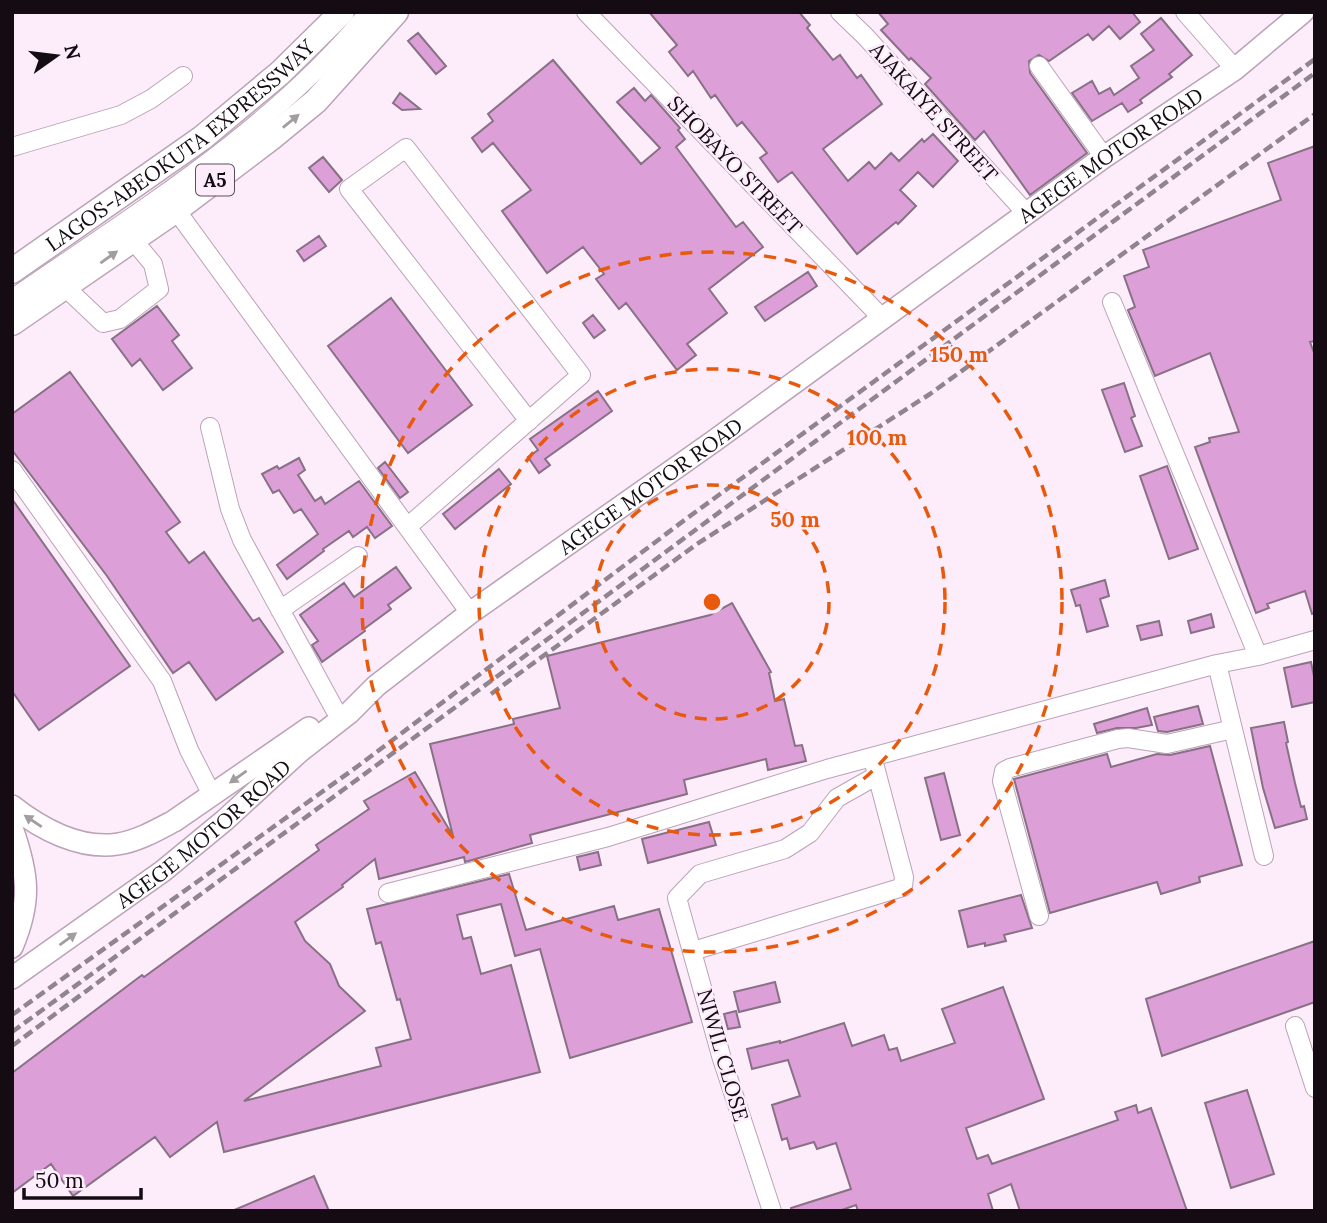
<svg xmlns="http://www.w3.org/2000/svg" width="1327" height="1223" font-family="Lora,serif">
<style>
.building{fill:#dc9fd7;stroke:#887185;stroke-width:2}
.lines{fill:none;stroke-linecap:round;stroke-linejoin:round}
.minor-casing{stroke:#bba2b8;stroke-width:20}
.major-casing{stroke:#bba2b8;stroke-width:24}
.highway-casing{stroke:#bba2b8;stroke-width:27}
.minor{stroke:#fff;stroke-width:18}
.major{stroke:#fff;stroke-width:21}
.highway{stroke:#fff;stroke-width:24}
.rail{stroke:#90848f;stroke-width:4.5;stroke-dasharray:10 5;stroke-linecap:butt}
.oneway{fill:#a19da1}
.ring{fill:none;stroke:#e8590c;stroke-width:3.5;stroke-dasharray:12 9}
.labels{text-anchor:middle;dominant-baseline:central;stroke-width:5;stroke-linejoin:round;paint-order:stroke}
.shield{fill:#fdedfb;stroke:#5a4f59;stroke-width:2}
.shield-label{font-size:19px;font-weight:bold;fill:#140b13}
.street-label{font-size:21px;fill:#140b13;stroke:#fdedfb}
.centre{fill:#e8590c;stroke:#fdedfb;stroke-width:3.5}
.ring-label{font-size:21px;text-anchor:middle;font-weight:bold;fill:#e8590c;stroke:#fdedfb;stroke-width:5;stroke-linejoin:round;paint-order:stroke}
</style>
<rect width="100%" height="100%" fill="#fdedfb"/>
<path class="building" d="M649 12H799L810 25 807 28 833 60 840 55 857 78 861 75 882 104 823 149 848 181 869 162 875 169 891 153 899 161 922 139 924 142 933 134 958 161 933 187 918 172 900 190 916 206 898 224 896 222 857 254 792 172 778 182 760 158 767 153 742 122 737 126 715 95 711 98 693 71 688 76 669 52 677 45Z
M878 12H1132L1140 22 1120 39 1109 26 1093 40 1088 34 1049 61 1039 55 1029 61 1030 73 1087 153 1030 195 984 131 975 140 925 84 931 78 911 58 909 60 881 30 888 24Z
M1161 18 1192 55 1169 74 1172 77 1140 100 1142 103 1128 112 1122 103 1092 121 1072 93 1092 81 1099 94 1110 88 1114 95 1139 78 1131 66 1154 50 1141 34Z
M418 33 446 66 436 74 408 41Z
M553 60 641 164 660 148 617 102 634 88 645 101 651 95 680 128 678 130 685 139 676 147 736 227 743 222 763 247 709 289 727 313 687 344 696 355 677 370 626 303 619 309 596 279 604 274 583 247 547 273 502 211 531 190 493 143 482 152 472 138 493 121 488 114Z
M400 93 420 109 402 110 393 103Z
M1315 146V341L1310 342 1315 355V613L1312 614 1305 591 1267 604 1269 608 1256 613 1195 447 1210 442 1209 438 1239 432 1210 353 1155 376 1128 310 1135 307 1124 276 1149 267 1143 250 1281 200 1268 163Z
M323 157 342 180 329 192 309 168Z
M319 236 326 246 304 261 297 251Z
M808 272 817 286 765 321 755 307Z
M391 298 472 405 408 453 328 346Z
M157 306 179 335 172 341 192 368 163 390 140 359 132 366 112 339Z
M593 315 605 330 594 338 583 323Z
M70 372 180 522 166 532 189 563 204 552 253 621 259 618 283 652 216 700 189 662 173 673 107 576 12 450V414Z
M1124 383 1135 416 1131 418 1142 446 1125 452 1102 390Z
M598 391 612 411 545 459 550 465 539 473 528 457 538 450 530 439Z
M299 458 305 470 298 475 315 501 321 497 325 504 359 481 392 526 375 538 367 527 353 537 349 531 323 549 324 551 287 579 277 565 318 534 301 509 294 513 279 490 273 493 262 474 277 466 279 469Z
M385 462 408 492 400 498 378 468Z
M1167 466 1198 549 1169 559 1140 476Z
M499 469 511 484 455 529 443 514Z
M12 499 130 666 39 730 12 691Z
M396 567 411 588 388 605 391 609 364 629 365 631 322 662 312 645 318 641 300 615 344 583 354 597Z
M1105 580 1109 596 1100 599 1108 626 1087 632 1080 605 1076 606 1071 590Z
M732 603 771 672 769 673 775 701 784 699 795 746 802 745 806 761 768 770 766 759 684 780 687 794 530 835 532 843 465 862 464 857 379 879 375 859 342 885 343 887 295 922 305 941 330 964 339 986 365 1011 244 1101 381 1066 376 1048 411 1039 400 999 397 1000 381 942 376 944 367 909 509 874 526 930 614 906 618 920 659 909 692 1022 570 1058 540 949 515 956 501 904 457 915 463 939 471 937 481 974 511 965 540 1072 224 1152 217 1122 170 1157 155 1137 73 1196 51 1164 12 1193V1073L142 975 144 977 319 850 316 845 369 809 364 801 415 772 453 836 430 744 514 724 513 719 560 708 547 656 710 615Z
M1211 614 1214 627 1191 633 1188 621Z
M1159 621 1162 635 1141 640 1137 626Z
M1311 662 1315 681V702L1292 707 1284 668Z
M1198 706 1203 724 1167 732 1158 731 1154 717Z
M1147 708 1152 725 1136 728H1117L1097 733 1094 724Z
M1284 722 1288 742 1286 743 1295 783 1301 807 1304 806 1307 819 1275 828 1263 788 1251 728Z
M1210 746 1242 865 1199 877 1200 882 1161 894 1157 882 1050 913 1014 779 1107 754 1111 767 1157 754 1170 755Z
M944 773 960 835 941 840 925 778Z
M709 822 716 845 648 863 642 839Z
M598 852 601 865 580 870 577 857Z
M1021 895 1032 928 1004 935 1006 941 985 946V943L968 947 959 911Z
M1315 941V1002L1162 1056 1146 999Z
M775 982 780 1002 739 1012 734 992Z
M1003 987 1044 1099 966 1128 977 1159 988 1155 992 1164 1118 1120 1115 1112 1136 1105 1138 1113 1151 1108 1187 1211H1020L1011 1184 988 1194 993 1211H858L856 1205 839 1211H791V1208L851 1189 836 1143 817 1149 814 1142 790 1149 787 1138 782 1140 772 1105 800 1096 788 1060 752 1069 747 1049 780 1041V1043L844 1023 852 1046 884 1035 889 1050 897 1048 901 1061 955 1043 942 1009Z
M736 1011 740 1027 728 1029 724 1014Z
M1247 1090 1274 1174 1231 1188 1205 1103Z
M314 1176 329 1211H232Z"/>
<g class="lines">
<g class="minor-casing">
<path id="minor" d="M586 12 883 319
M840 12 865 36 1027 214
M1185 12 1235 69
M1039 66 1104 157
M12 147 121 115 151 99 183 76
M176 210 470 613
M65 287 103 323 120 319 159 289 153 264 133 240
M12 299C136 213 273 130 369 12
M1112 302 1258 656
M210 427 230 509 242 540 335 710
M12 470 162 681 189 750 212 795
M407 525 413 522 581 375 406 148 349 189 529 421
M280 610 358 556
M1217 664 1264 856
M388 893 608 837 827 769 1217 664 1258 656 1315 640
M1039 916 1002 781 1004 771 1010 768 1118 739 1128 738 1167 744 1233 729
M693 951 903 887 904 877 875 767
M1295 1026 1315 1088
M772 1211 722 1059 677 898 700 874 785 849 810 833 837 798 876 776"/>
</g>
<g class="major-casing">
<g id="major">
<path d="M12 806C41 829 80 850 118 844 138 841 157 830 174 821L309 728"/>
<path d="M12 828C28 874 32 900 12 947"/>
<path id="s1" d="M12 978 163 871 225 820 299 752 349 713 376 686 470 613 714 441 1104 157 1235 69 1303 12"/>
</g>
</g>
<g class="highway-casing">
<g id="highway">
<path id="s2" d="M12 271 202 138 280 73 342 12"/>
<path d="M12 323 176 210 271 138 316 101 396 12"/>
</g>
</g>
<use href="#minor" class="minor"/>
<use href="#major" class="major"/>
<use href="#highway" class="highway"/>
<path class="rail" d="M491 694 697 544 930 394 1315 114
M12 1015 358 766 686 519 1315 59
M12 1032C448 715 880 392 1315 73
M12 1046 116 969"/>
</g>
<defs><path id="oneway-solid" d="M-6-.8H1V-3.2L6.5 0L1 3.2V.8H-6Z" transform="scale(1.75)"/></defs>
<g class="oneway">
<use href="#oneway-solid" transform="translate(291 121) rotate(-39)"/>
<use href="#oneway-solid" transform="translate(109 257) rotate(-35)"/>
<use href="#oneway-solid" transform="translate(238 777) rotate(145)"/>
<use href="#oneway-solid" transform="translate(33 821) rotate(-146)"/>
<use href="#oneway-solid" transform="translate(68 939) rotate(-36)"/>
</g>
<g class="ring">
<circle cx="712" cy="602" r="117"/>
<circle cx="712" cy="602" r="233"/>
<circle cx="712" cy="602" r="350"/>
</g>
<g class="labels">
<rect class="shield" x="196" y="164.5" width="38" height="31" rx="5"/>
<g class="shield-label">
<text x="215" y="180">A5</text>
</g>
<g class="street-label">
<text transform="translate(934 112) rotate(48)">AJAKAIYE STREET</text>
<text stroke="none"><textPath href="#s2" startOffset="210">LAGOS-ABEOKUTA EXPRESSWAY</textPath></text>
<text stroke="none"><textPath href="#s1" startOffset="1374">AGEGE MOTOR ROAD</textPath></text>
<text transform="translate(735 165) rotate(46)">SHOBAYO STREET</text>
<text stroke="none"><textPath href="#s1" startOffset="807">AGEGE MOTOR ROAD</textPath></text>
<text stroke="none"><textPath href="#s1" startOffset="240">AGEGE MOTOR ROAD</textPath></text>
<text transform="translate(723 1055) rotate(74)">NIWIL CLOSE</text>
</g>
</g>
<circle cx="712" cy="602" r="10" class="centre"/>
<g class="ring-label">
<text x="959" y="362">150 m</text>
<text x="877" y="445">100 m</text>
<text x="795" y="527">50 m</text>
</g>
<rect width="1327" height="1223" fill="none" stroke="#140b13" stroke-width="28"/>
<g transform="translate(56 56) rotate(76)" stroke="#fdedfb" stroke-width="5" paint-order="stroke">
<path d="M0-5L12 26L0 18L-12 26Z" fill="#140b13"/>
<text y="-10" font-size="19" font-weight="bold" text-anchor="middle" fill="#140b13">N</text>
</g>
<path d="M24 1188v10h117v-10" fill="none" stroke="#140b13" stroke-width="3.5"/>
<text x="35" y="1188" font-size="21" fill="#140b13" stroke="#fdedfb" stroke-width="5" paint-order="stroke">50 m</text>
</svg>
